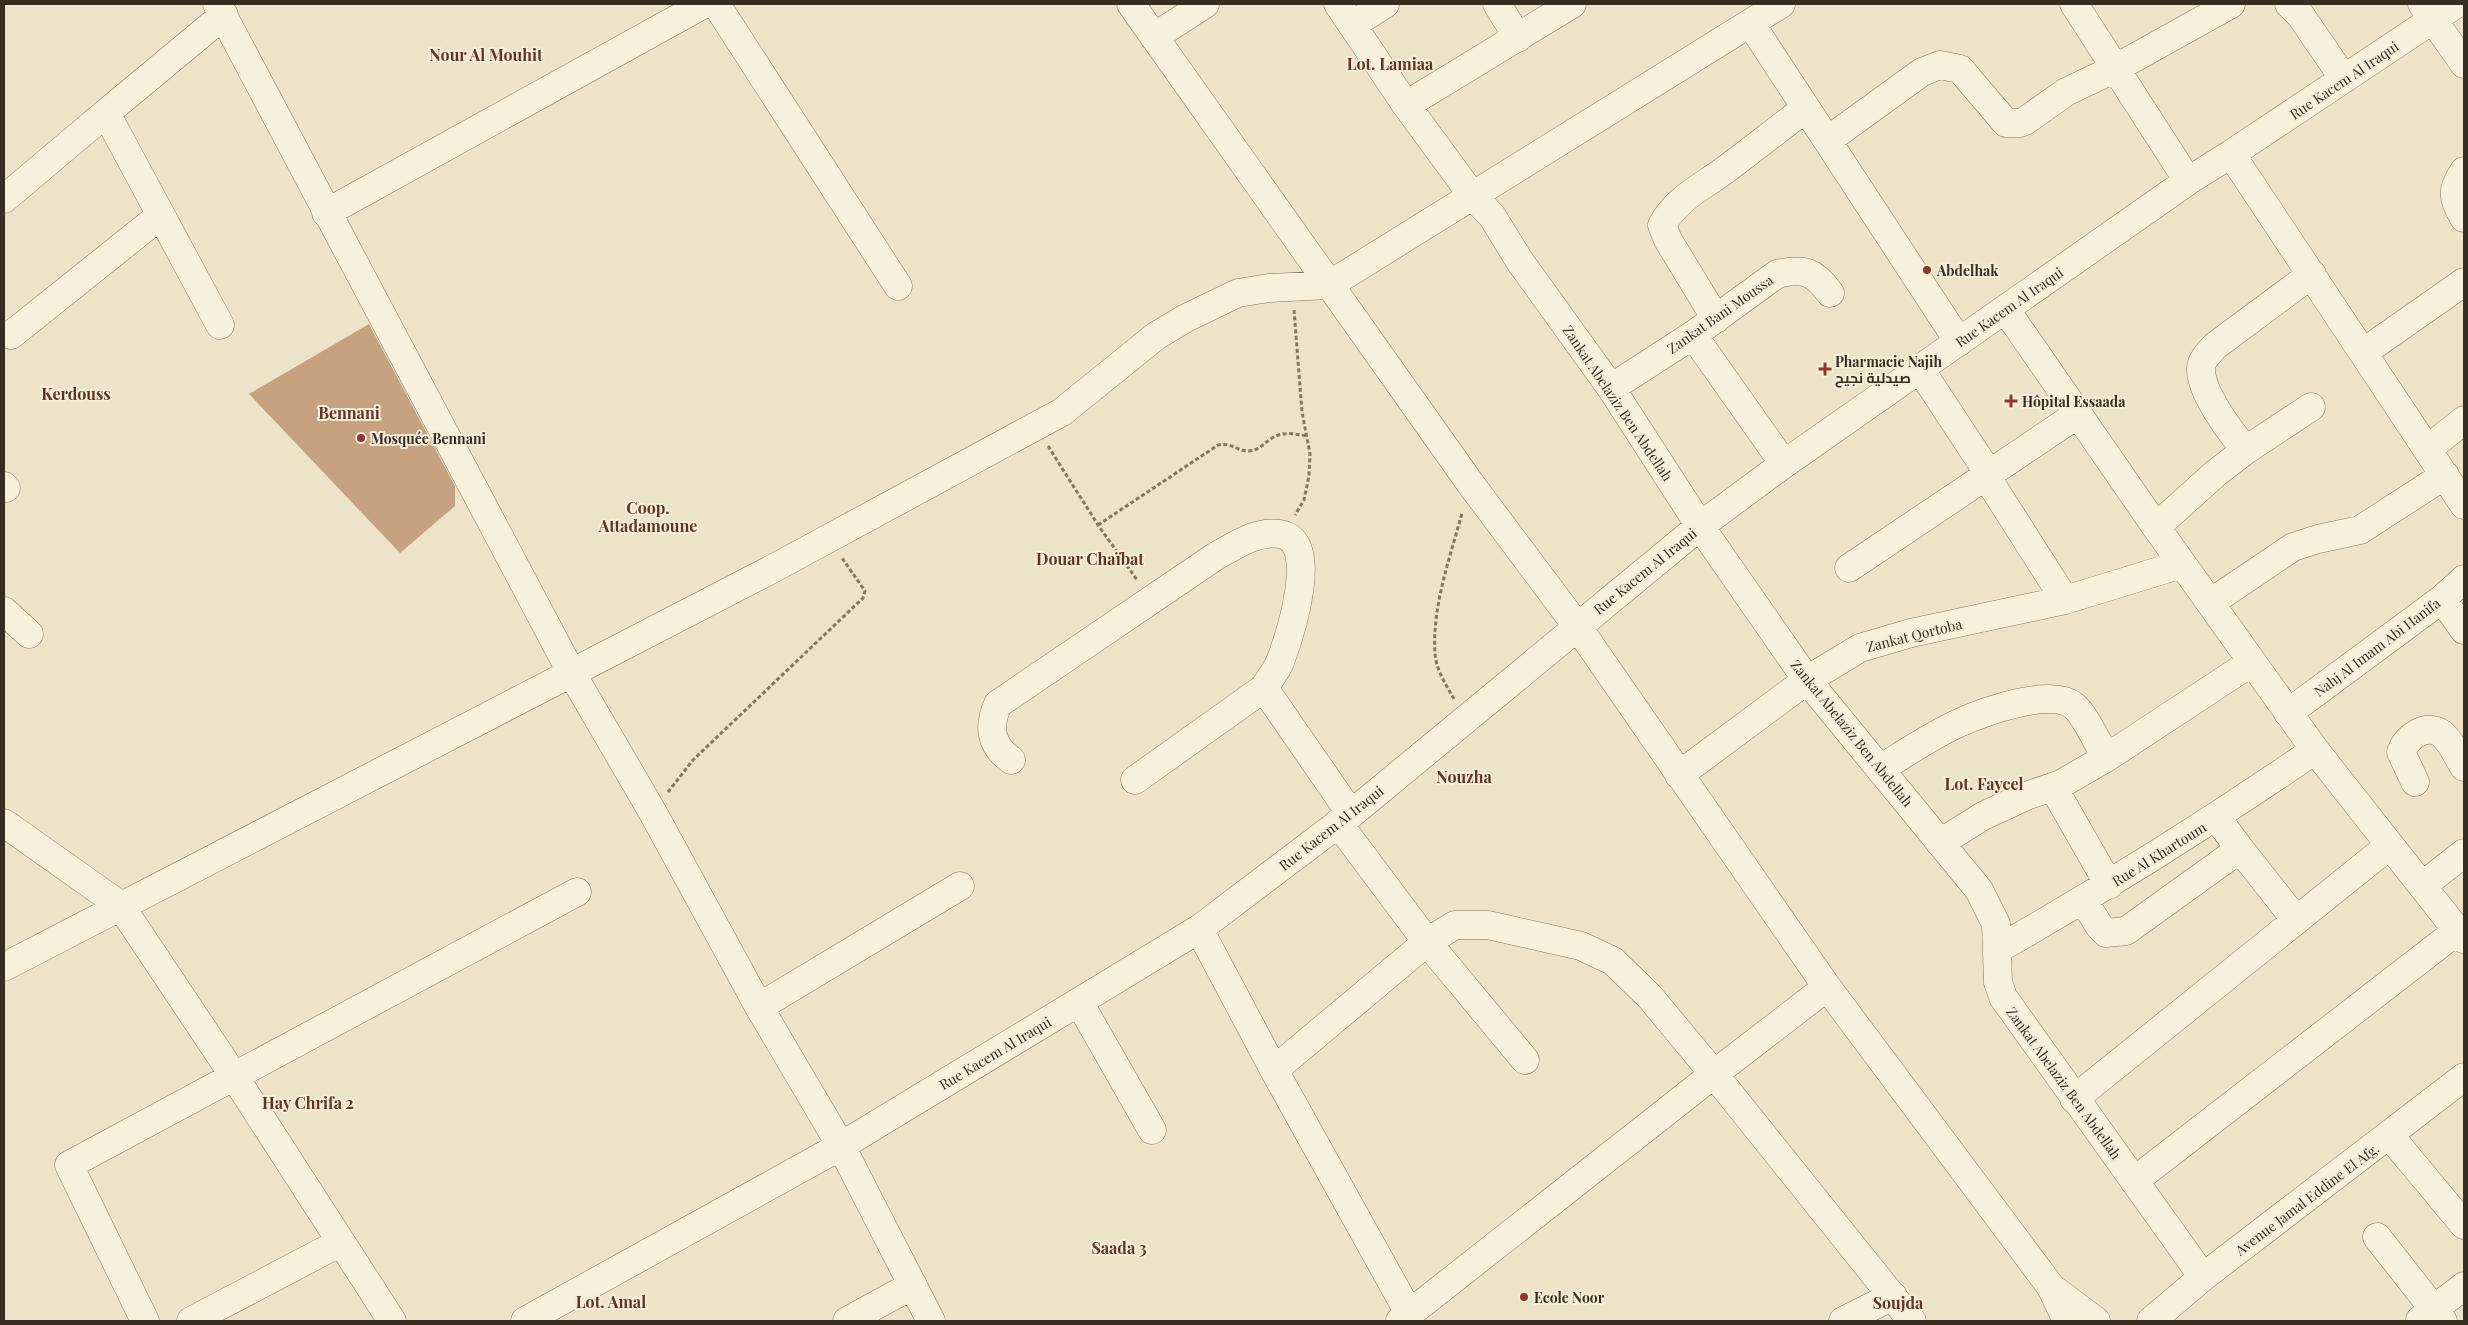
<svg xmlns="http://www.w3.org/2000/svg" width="2468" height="1325" font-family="'Playfair Display',Cairo,serif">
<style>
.building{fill:#c7a281}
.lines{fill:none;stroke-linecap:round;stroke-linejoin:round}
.minor-casing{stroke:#87765e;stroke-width:29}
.path{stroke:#87765e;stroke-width:3;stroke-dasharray:4 2.5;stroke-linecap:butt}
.minor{stroke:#f7f0db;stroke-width:28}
.poi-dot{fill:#923632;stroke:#f4edd8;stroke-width:2}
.labels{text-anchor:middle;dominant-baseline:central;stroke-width:4;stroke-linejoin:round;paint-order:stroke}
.street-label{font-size:14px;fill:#382d21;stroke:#f4edd8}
.poi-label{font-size:14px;font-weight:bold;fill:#382d21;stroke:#f4edd8;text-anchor:start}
.quarter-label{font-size:16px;font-weight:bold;fill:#623423;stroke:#f4edd8}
</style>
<rect width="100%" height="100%" fill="#ece3c8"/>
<path class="building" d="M369 324 455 486V506L400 553 249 394Z"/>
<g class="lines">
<g class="minor-casing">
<path id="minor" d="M217 4 571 672 652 811 759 1007 841 1146 931 1321
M716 4 898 286
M1131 4 1470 483 1577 626 1827 987 2051 1287 2067 1321
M1338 4 1406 105 1472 195 1492 216 1519 260 1611 388 1700 526 1807 680 1979 890 1996 924 1998 982 2003 997 2203 1277
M1497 4 1518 38
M2074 4 2188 181
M2289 4 2301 16 2344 79
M2422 4 2464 64
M1751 24 1959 342
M1352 25 1385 4
M1154 37 1205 4
M1406 105 1572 4
M106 113 224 15
M1828 140 1922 72 1940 65 1960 69 2006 123H2020L2025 121 2066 92 2116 68 2231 4
M2231 154 2464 505
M2464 171C2451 190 2452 198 2464 218
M4 199 106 113 220 325
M326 213 704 4
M2006 310 2156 527 2315 750 2464 939
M1716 319 1668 240 1662 225C1677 198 1702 187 1725 170 1752 150 1778 129 1805 109
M11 335 161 215
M1693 335 1784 464
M2364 352 2464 282
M1920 369 1989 474
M1611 388 1693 335 1777 274C1804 268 1814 271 1830 293
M2428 449 2464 420
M2246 450 2311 407
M1986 476 2078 414
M4 486 6 488
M2156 527 2216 473 2246 450C2231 433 2200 392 2201 368 2201 360 2210 352 2215 346L2312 274
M1849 568 1986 476 2065 600
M2442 599 2464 630
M2210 603 2293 547 2318 539 2360 530 2445 475
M4 611 29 634
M2288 713 2442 599 2464 579
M1011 760C990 745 988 726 998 704L1216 556C1235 546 1257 530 1280 534 1322 540 1289 638 1280 662 1276 671 1269 680 1264 688L1351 814
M1880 769C1906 753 1932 735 1959 723 1983 712 2051 687 2074 706 2086 716 2098 744 2106 758
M1679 775 1807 680 1860 648 1911 633 2065 600 2182 564
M1135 780 1264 688
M2415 782 2401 752C2406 738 2426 722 2442 734 2451 741 2458 758 2464 767
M2053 787 2109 885
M4 823 120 905 234 1076 392 1321
M1338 823 1427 942 1525 1060
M1940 843 1983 816 2026 796 2061 784 2106 758 2252 662
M2240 849 2296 920
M2422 886 2464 853
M2083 900 2100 927 2106 933 2126 931 2240 849 2217 818
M1199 929 1274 1070 1409 1313
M1998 949C2107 887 2212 821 2315 750
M4 967 774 568 1062 412 1156 336 1186 318 1238 293 1269 288 1329 285 1781 4
M1079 1002 1152 1130
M759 1007 960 886
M1274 1070 1427 942 1455 925H1488L1581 946 1613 961 1650 997 1714 1074 1827 987
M2074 1099 2390 845
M2390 1136 2464 1225
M2134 1181 2457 931
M2377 1237 2443 1321
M2056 1291 2096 1321
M2420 1320 2464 1286
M145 1321 69 1165 577 892
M191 1321 341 1242
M525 1321 841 1146 1199 929 1351 814 1700 526 1784 464 2188 181 2231 154 2456 4
M847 1321 913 1285
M1400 1321 1714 1074 1912 1321
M1843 1321 1893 1296
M2151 1321 2203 1277 2464 1077"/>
</g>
<path class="path" d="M1294 310 1302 412 1310 454 1309 476 1304 500 1295 515
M1048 446 1098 525 1137 580
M1098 525 1218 445C1231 442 1237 451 1248 451 1259 451 1264 443 1272 438 1283 431 1295 434 1307 436
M1454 699C1446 685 1436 670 1435 653 1432 606 1450 558 1462 513
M668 792 693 760 863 598 865 591 842 558"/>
<use href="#minor" class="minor"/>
</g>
<g class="poi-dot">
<circle cx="1927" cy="270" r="5"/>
<path d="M1822.5 361.5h5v5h5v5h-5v5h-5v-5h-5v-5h5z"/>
<path d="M2008.5 393.5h5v5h5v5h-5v5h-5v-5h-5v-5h5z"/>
<circle cx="361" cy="438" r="5"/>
<circle cx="1524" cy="1297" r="5"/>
</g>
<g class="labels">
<g class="street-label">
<text transform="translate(2344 80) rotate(-34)">Rue Kacem Al Iraqui</text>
<text transform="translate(2009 307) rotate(-35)">Rue Kacem Al Iraqui</text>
<text transform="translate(1720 314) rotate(-35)">Zankat Bani Moussa</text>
<text transform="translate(1618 403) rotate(56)">Zankat Abelaziz Ben Abdellah</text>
<text transform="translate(1645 571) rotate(-39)">Rue Kacem Al Iraqui</text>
<text transform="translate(1914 635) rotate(-14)">Zankat Qortoba</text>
<text transform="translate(2377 647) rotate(-37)">Nahj Al Imam Abi Hanifa</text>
<text transform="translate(1852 733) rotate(51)">Zankat Abelaziz Ben Abdellah</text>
<text transform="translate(1331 828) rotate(-38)">Rue Kacem Al Iraqui</text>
<text transform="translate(2159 854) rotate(-32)">Rue Al Khartoum</text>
<text transform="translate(995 1053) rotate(-31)">Rue Kacem Al Iraqui</text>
<text transform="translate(2064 1083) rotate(54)">Zankat Abelaziz Ben Abdellah</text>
<text transform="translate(2307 1199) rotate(-37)">Avenue Jamal Eddine El Afg.</text>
</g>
<g class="poi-label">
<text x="1937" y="270">Abdelhak</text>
<text x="1835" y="361">Pharmacie Najih<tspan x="1835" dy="16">صيدلية نجيح</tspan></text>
<text x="2022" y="401">Hôpital Essaada</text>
<text x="371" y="438">Mosquée Bennani</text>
<text x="1534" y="1297">Ecole Noor</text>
</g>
<g class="quarter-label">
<text x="486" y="54">Nour Al Mouhit</text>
<text x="1390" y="63">Lot. Lamiaa</text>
<text x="76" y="393">Kerdouss</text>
<text x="349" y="412">Bennani</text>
<text x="648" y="507">Coop.<tspan x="648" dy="18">Attadamoune</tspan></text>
<text x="1090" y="558">Douar Chaïbat</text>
<text x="1464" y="776">Nouzha</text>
<text x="1984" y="783">Lot. Faycel</text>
<text x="308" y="1102">Hay Chrifa 2</text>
<text x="1119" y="1247">Saada 3</text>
<text x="611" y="1301">Lot. Amal</text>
<text x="1898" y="1302">Soujda</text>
</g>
</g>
<rect width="2468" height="1325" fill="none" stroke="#382d21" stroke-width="10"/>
</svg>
